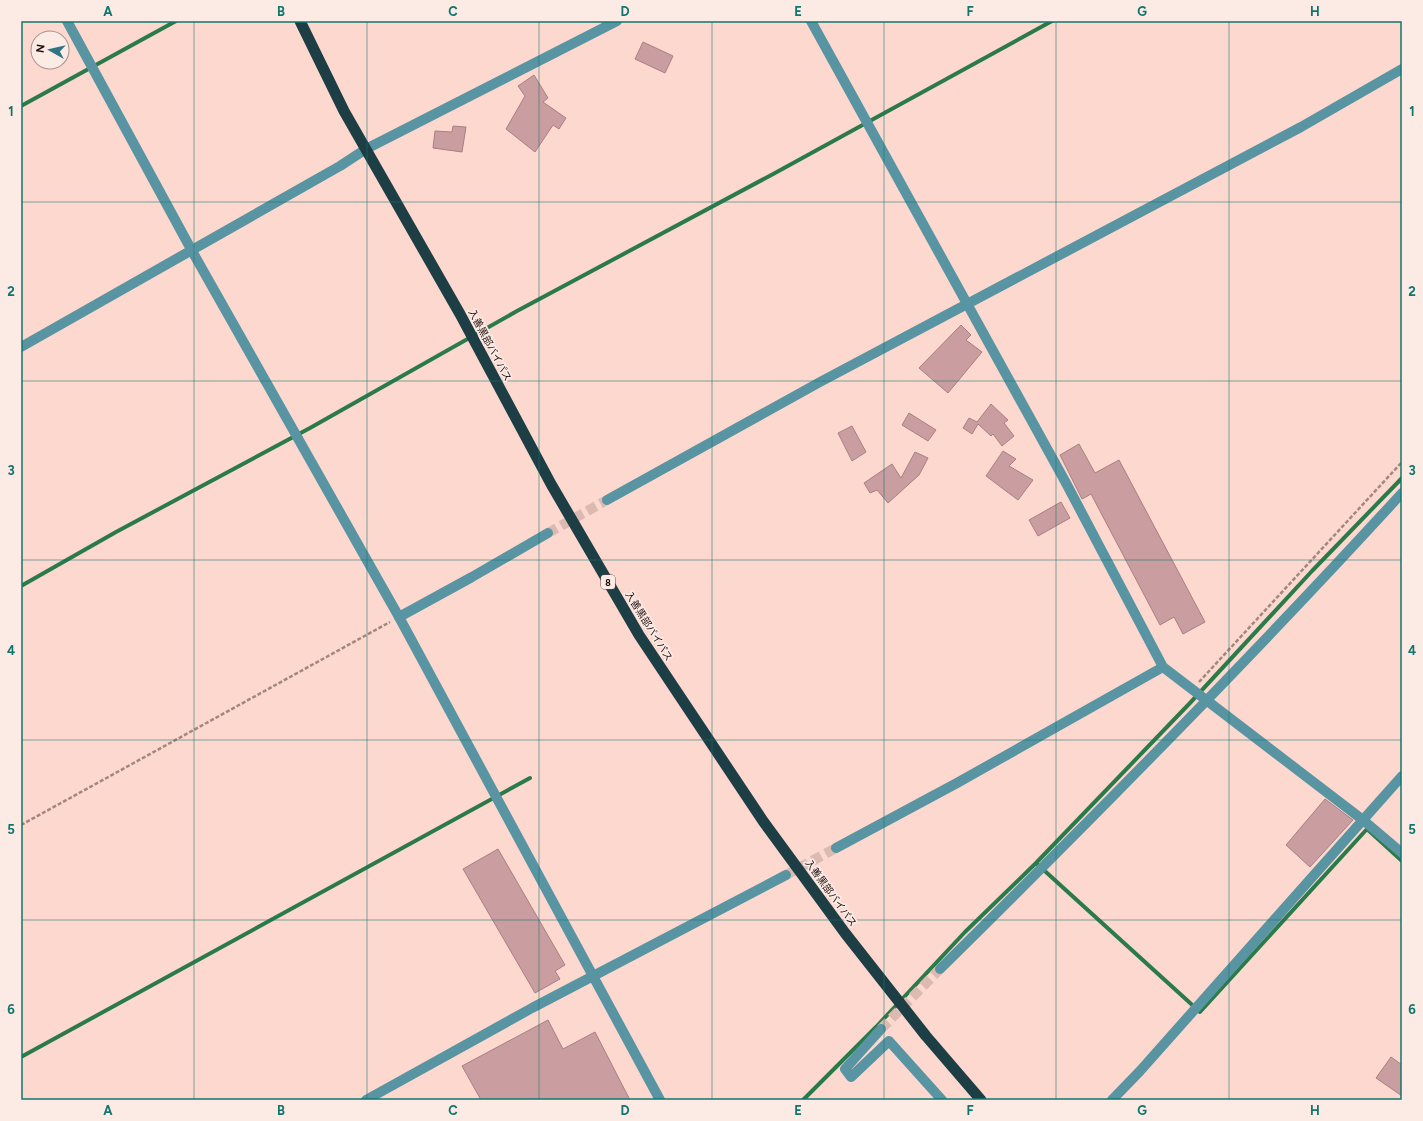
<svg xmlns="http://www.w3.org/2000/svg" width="1423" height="1121" font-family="Figtree,'Noto Sans JP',sans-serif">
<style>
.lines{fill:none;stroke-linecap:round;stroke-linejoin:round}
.stream{stroke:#2a7a4a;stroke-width:4}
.building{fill:#ca9ea0;stroke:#aa7f82}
.minor-tunnel{stroke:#dbbab2;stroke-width:10;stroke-dasharray:10 5;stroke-linecap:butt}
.path{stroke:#a28780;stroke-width:2.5;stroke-dasharray:4 2;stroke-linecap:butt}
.minor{stroke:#5994a2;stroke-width:10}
.tertiary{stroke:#5994a2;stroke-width:10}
.trunk{stroke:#1d3e44;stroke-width:11}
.grid{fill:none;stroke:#0f766e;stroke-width:1;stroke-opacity:0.55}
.labels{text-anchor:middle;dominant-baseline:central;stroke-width:3.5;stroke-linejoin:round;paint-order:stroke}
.shield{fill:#fceae5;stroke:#61514d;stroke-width:1}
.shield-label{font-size:9px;font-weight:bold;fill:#1f100c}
.street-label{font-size:10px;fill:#1f100c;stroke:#fceae5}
.neatline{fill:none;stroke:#0f766e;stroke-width:1.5}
.grid-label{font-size:13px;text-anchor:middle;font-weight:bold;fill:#0f766e}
</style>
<rect width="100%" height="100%" fill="#fcd8cf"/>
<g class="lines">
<path class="stream" d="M21 106 176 21
M21 586 116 532 310 428 517 311 775 173 1052 21
M1036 863 1200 1012 1367 829 1402 861
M21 1057 530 778
M803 1100 876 1027 965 932 1036 863 1190 703 1312 571 1402 478"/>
</g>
<path class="building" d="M643 42 673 56 665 73 635 59Z
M534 75 548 98 543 102 566 118 559 129 553 125 535 152 506 129 525 96 518 86Z
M453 126 466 127 462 152 433 148 435 131 452 132Z
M961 325 971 335 966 340 982 352 948 393 919 368Z
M991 404 1008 420 1004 423 1014 436 1002 446 993 434 991 436 978 424 972 434 963 428 969 418 977 422Z
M909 413 936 430 928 441 902 425Z
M852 426 866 452 852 461 838 433Z
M1079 444 1095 473 1119 460 1205 622 1183 634 1174 617 1160 625 1091 494 1082 499 1060 455Z
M1003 451 1016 459 1009 466 1033 480 1018 500 986 476Z
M915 452 928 458 919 475 888 503 877 490 870 493 864 483 892 464 901 478Z
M1061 502 1070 518 1038 536 1029 520Z
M1325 799 1353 820 1310 867 1286 845Z
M498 849 565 965 555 971 560 979 535 993 463 869Z
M548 1020 563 1049 595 1032 630 1100H481L462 1066Z
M1391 1057 1402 1065V1096L1376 1078Z"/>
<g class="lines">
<path class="minor-tunnel" d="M548 533 607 500
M786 875 836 848
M881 1029 940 969"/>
<path class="path" d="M1199 682 1402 462
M21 825 390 622"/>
<path class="minor" d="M811 21 1066 483 1163 667 1363 820 1402 853
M21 347 340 166 366 149 617 21
M607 500 820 382 1301 127 1402 69
M399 617 472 577 548 533
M836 848 957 783 1163 667
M940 969C1097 814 1253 656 1402 493
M881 1029 845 1069 851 1077 889 1041 942 1100
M366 1100 532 1008 786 875
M1112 1100 1140 1071 1402 776"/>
<path class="tertiary" d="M67 21 192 251 399 617 660 1100"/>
<path class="trunk" d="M300 21 344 111 460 314 551 484 639 635 763 821 845 933 926 1036 981 1100"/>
</g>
<path class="grid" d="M194 21V1100M367 21V1100M539 21V1100M712 21V1100M884 21V1100M1056 21V1100M1229 21V1100M21 202H1402M21 381H1402M21 560H1402M21 740H1402M21 920H1402"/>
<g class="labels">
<rect class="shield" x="601" y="575" width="14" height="14" rx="3"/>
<g class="shield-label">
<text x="608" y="582">8</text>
</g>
<g class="street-label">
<text transform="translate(490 345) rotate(62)">入善黒部バイパス</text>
<text transform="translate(649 626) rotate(58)">入善黒部バイパス</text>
<text transform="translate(831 893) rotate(54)">入善黒部バイパス</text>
</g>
</g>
<rect width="1423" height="1121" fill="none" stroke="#fceae5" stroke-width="44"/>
<g transform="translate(50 50) rotate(278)"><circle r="19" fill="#fceae5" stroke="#a4938e"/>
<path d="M0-3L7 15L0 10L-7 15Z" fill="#2f7483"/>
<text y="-6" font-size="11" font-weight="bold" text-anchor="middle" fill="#1f100c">N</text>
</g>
<rect x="22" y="22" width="1379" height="1077" class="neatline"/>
<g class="grid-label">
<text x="108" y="16">A</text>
<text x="281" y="16">B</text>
<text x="453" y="16">C</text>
<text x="625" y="16">D</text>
<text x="798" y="16">E</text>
<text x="970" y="16">F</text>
<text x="1142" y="16">G</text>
<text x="1315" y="16">H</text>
<text x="11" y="116">1</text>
<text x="1412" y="116">1</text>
<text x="11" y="296">2</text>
<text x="1412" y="296">2</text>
<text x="11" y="475">3</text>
<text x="1412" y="475">3</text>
<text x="11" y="655">4</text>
<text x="1412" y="655">4</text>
<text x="11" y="834">5</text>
<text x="1412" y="834">5</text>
<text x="11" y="1014">6</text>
<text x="1412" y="1014">6</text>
<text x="108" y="1115">A</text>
<text x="281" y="1115">B</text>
<text x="453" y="1115">C</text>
<text x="625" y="1115">D</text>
<text x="798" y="1115">E</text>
<text x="970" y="1115">F</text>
<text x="1142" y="1115">G</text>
<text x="1315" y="1115">H</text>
</g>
</svg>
